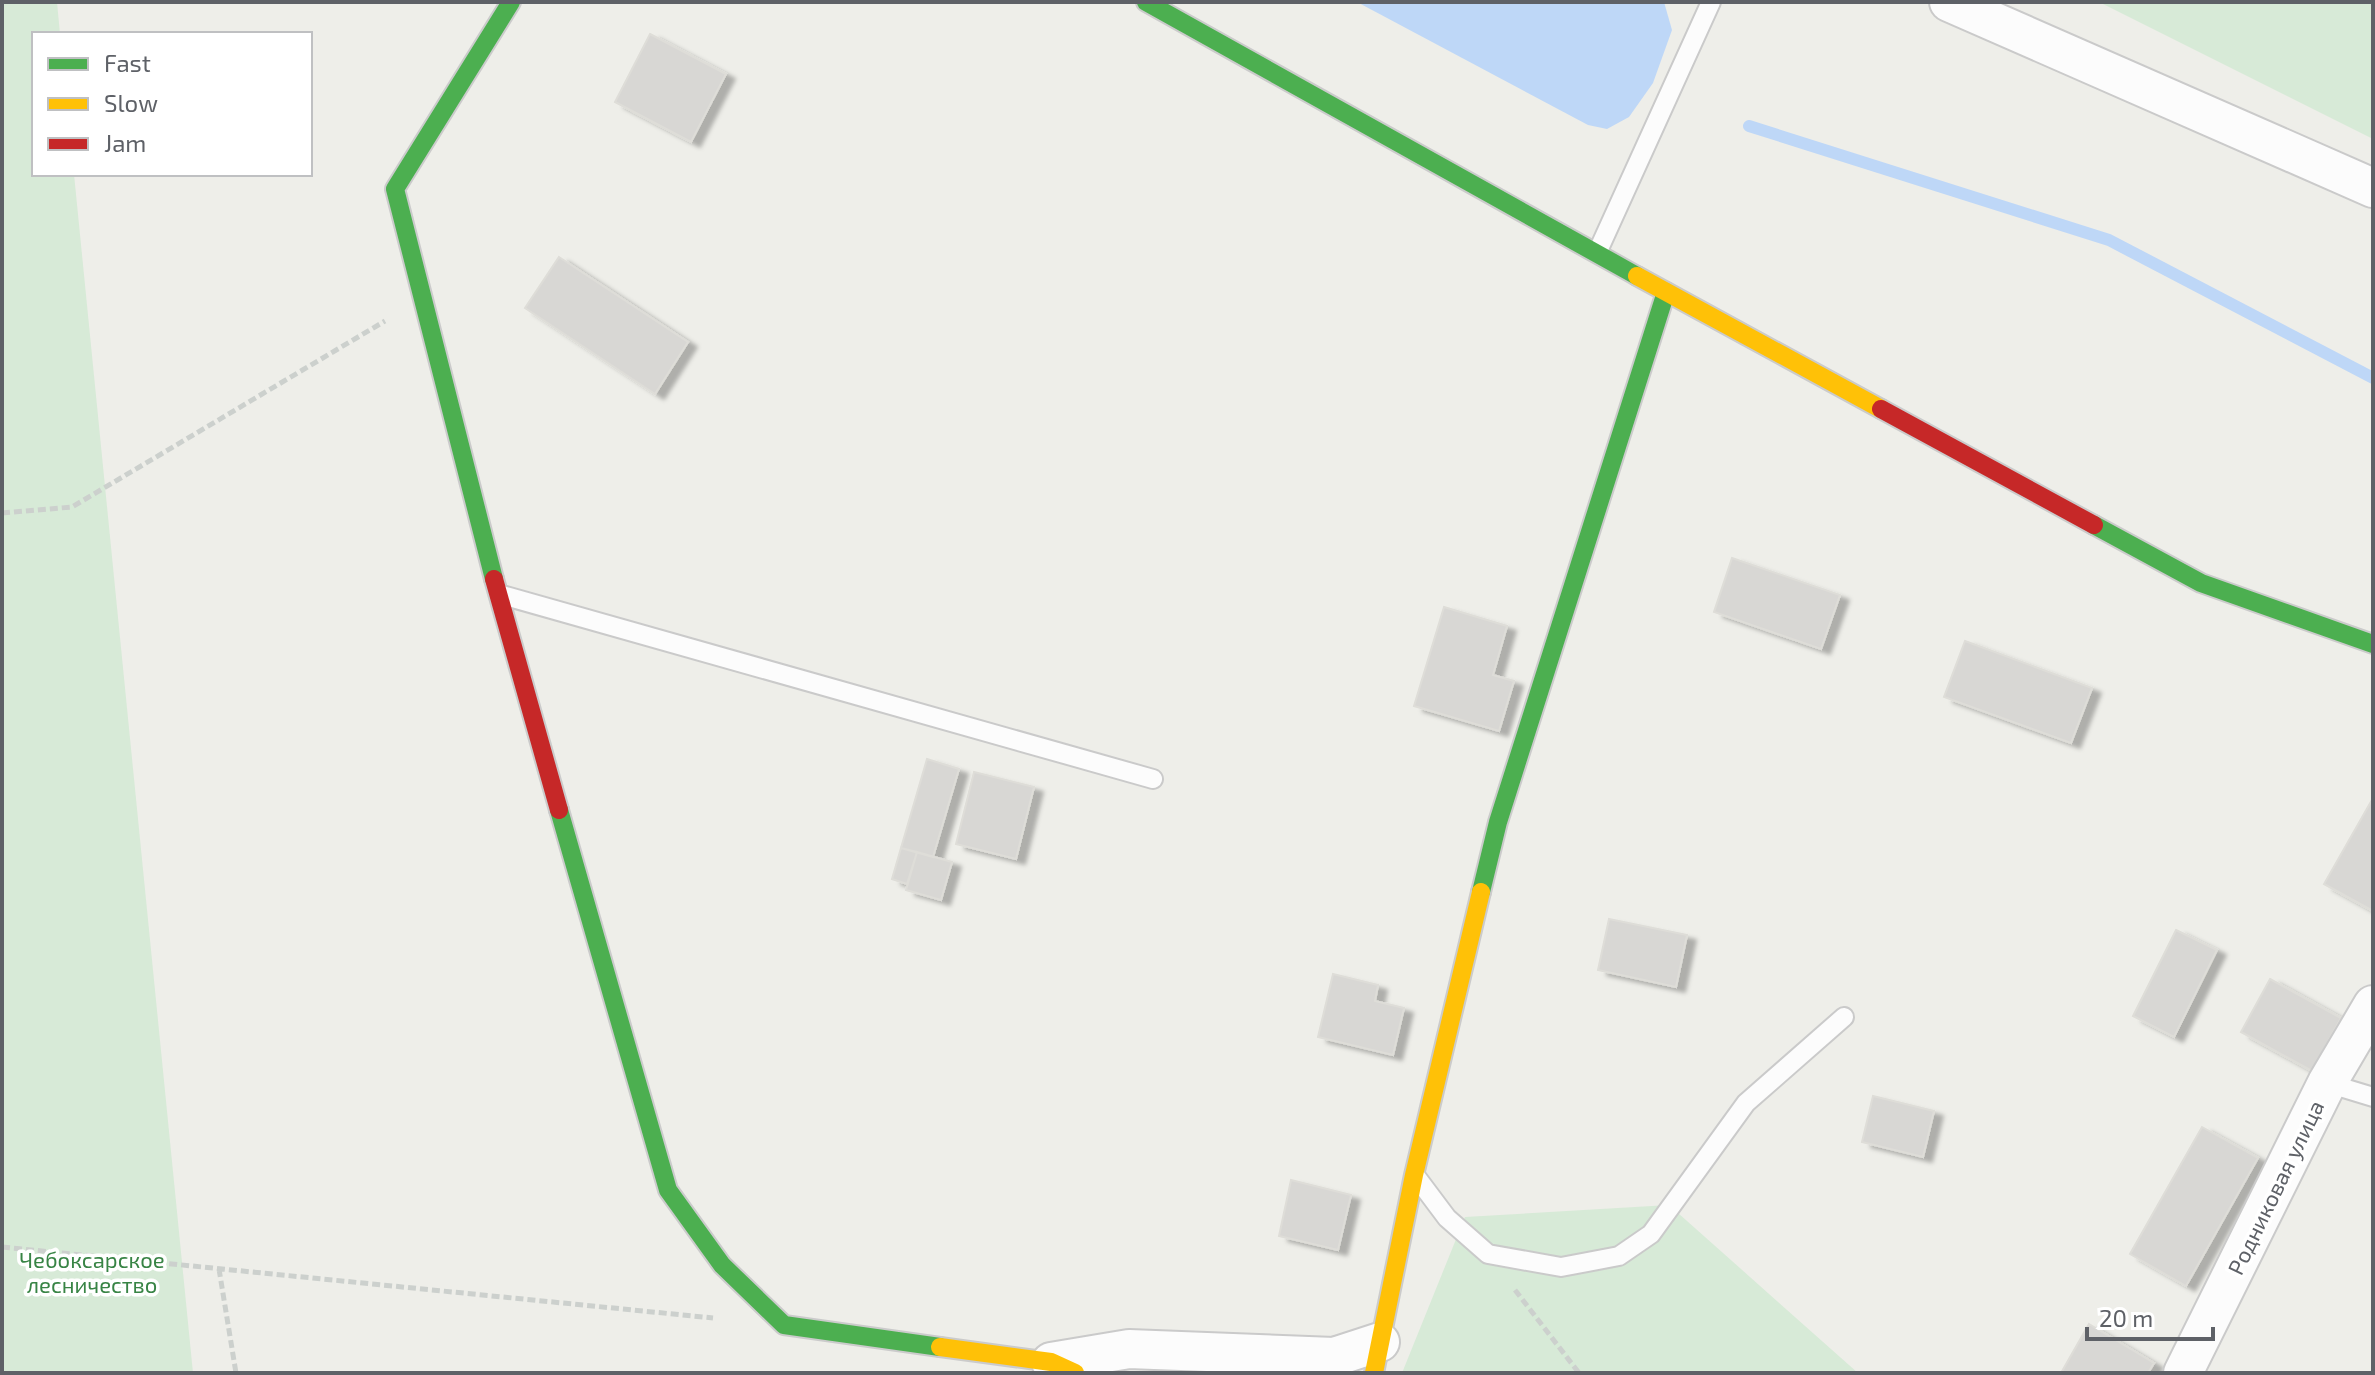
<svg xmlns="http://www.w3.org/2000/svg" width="2375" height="1375" font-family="'Exo 2',sans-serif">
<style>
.green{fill:#d7ead7}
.water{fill:#bed7f7}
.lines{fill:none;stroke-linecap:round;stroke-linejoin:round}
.stream{stroke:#bed7f7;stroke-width:12}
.building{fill:#d8d7d4;stroke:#deddd8;stroke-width:2;filter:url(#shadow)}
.lane-casing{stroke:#cacaca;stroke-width:22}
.street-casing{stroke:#cacaca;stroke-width:42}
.fast-casing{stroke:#cbcbcb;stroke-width:22}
.slow-casing{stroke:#cbcbcb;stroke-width:22}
.jam-casing{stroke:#cbcbcb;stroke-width:22}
.path{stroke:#ccd0cd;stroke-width:5;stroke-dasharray:8 4;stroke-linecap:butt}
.lane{stroke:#fcfcfc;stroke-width:18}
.street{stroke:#fcfcfc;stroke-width:38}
.fast{stroke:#4caf50;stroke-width:18}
.slow{stroke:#ffc107;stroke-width:18}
.jam{stroke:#c62828;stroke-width:18}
.labels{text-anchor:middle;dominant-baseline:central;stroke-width:7;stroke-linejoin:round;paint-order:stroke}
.street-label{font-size:22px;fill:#5e6167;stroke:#fff}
.park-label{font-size:22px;fill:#388445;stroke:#fff}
</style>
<defs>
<filter id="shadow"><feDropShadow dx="9" dy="5" stdDeviation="2" flood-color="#0004"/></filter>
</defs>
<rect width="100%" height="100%" fill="#eeeee9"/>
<path class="green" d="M2 2H57L60 34H34V174H74L193 1373H2Z
M2099 2H2373V139Z
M1669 1205 1858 1373H1402L1465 1217Z"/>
<path class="water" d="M1357 2H1664L1672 30 1653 83 1629 117 1607 129 1588 125Z"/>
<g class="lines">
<path class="stream" d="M1749 126 2109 240 2373 378"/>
</g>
<path class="building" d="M650 34 726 74 691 142 615 102Z
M559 257 688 342 655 394 525 308Z
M1732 558 1840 595 1821 649 1714 612Z
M1444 607 1507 626 1493 675 1514 681 1499 731 1414 706Z
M1965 641 2092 688 2071 743 1944 697Z
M927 759 959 769 933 857 901 848Z
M974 772 1034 787 1016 859 956 844Z
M2373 798V911L2324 884Z
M901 848 917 852 907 884 892 879Z
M917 852 952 862 941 900 906 890Z
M1609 919 1687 935 1676 987 1598 970Z
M2176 930 2217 950 2174 1037 2133 1016Z
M1333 974 1378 985 1375 1001 1404 1008 1393 1055 1318 1037Z
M2270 979 2341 1018 2312 1071 2241 1032Z
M1873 1096 1934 1111 1923 1157 1862 1142Z
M2202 1127 2258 1158 2186 1286 2130 1254Z
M1291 1180 1351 1195 1338 1250 1279 1236Z
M2089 1324 2154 1363 2148 1373H2061Z"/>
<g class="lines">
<g class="lane-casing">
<path id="lane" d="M1597 253 1711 2
M502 595 1153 779
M2327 1083 2373 1097
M1417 1178 1447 1218 1488 1254 1561 1267 1619 1256 1651 1234 1746 1103 1844 1017"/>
</g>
<g class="street-casing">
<path id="street" d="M1949 2 2373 188
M1051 1362 1129 1349 1334 1357 1380 1342
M2183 1373 2327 1083 2373 1005"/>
</g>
<g class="fast-casing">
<path id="fast" d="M1146 2 1637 276
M2094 525 2201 583 2373 644
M494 579 395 189 511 2
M559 810 668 1190 722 1265 784 1325 940 1347
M1481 892 1498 822 1666 292"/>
</g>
<g class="slow-casing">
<path id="slow" d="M1637 276 1881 409
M940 1347 1051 1362 1075 1373
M1374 1373 1414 1175 1481 892"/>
</g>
<g class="jam-casing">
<path id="jam" d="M1881 409 2094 525
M494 579 559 810"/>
</g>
<path class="path" d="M2 513 72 507 385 321
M2 1247 713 1318
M219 1269 236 1373
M1515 1290 1579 1373"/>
<use href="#lane" class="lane"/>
<use href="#street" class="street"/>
<use href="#fast" class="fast"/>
<use href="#slow" class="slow"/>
<use href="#jam" class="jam"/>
</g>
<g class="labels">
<g class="street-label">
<text transform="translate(2275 1187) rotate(-64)">Родниковая улица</text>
</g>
<g class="park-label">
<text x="92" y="1259">Чебоксарское<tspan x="92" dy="25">лесничество</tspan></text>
</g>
</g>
<rect width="2375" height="1375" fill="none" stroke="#5e6167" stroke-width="8"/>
<rect x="32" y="32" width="280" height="144" fill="#ffffff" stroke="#bfc0c2" stroke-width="2"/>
<rect x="48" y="58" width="40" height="12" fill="#4caf50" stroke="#bfc0c2" stroke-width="2"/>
<text x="104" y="72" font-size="24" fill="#5e6167">Fast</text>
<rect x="48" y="98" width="40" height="12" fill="#ffc107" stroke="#bfc0c2" stroke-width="2"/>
<text x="104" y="112" font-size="24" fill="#5e6167">Slow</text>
<rect x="48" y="138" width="40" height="12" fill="#c62828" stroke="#bfc0c2" stroke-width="2"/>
<text x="104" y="152" font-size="24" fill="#5e6167">Jam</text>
<path d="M2087 1327v12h126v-12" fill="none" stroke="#5e6167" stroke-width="4"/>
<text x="2099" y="1327" font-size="24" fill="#5e6167" stroke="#ffffff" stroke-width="6" paint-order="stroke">20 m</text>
</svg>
